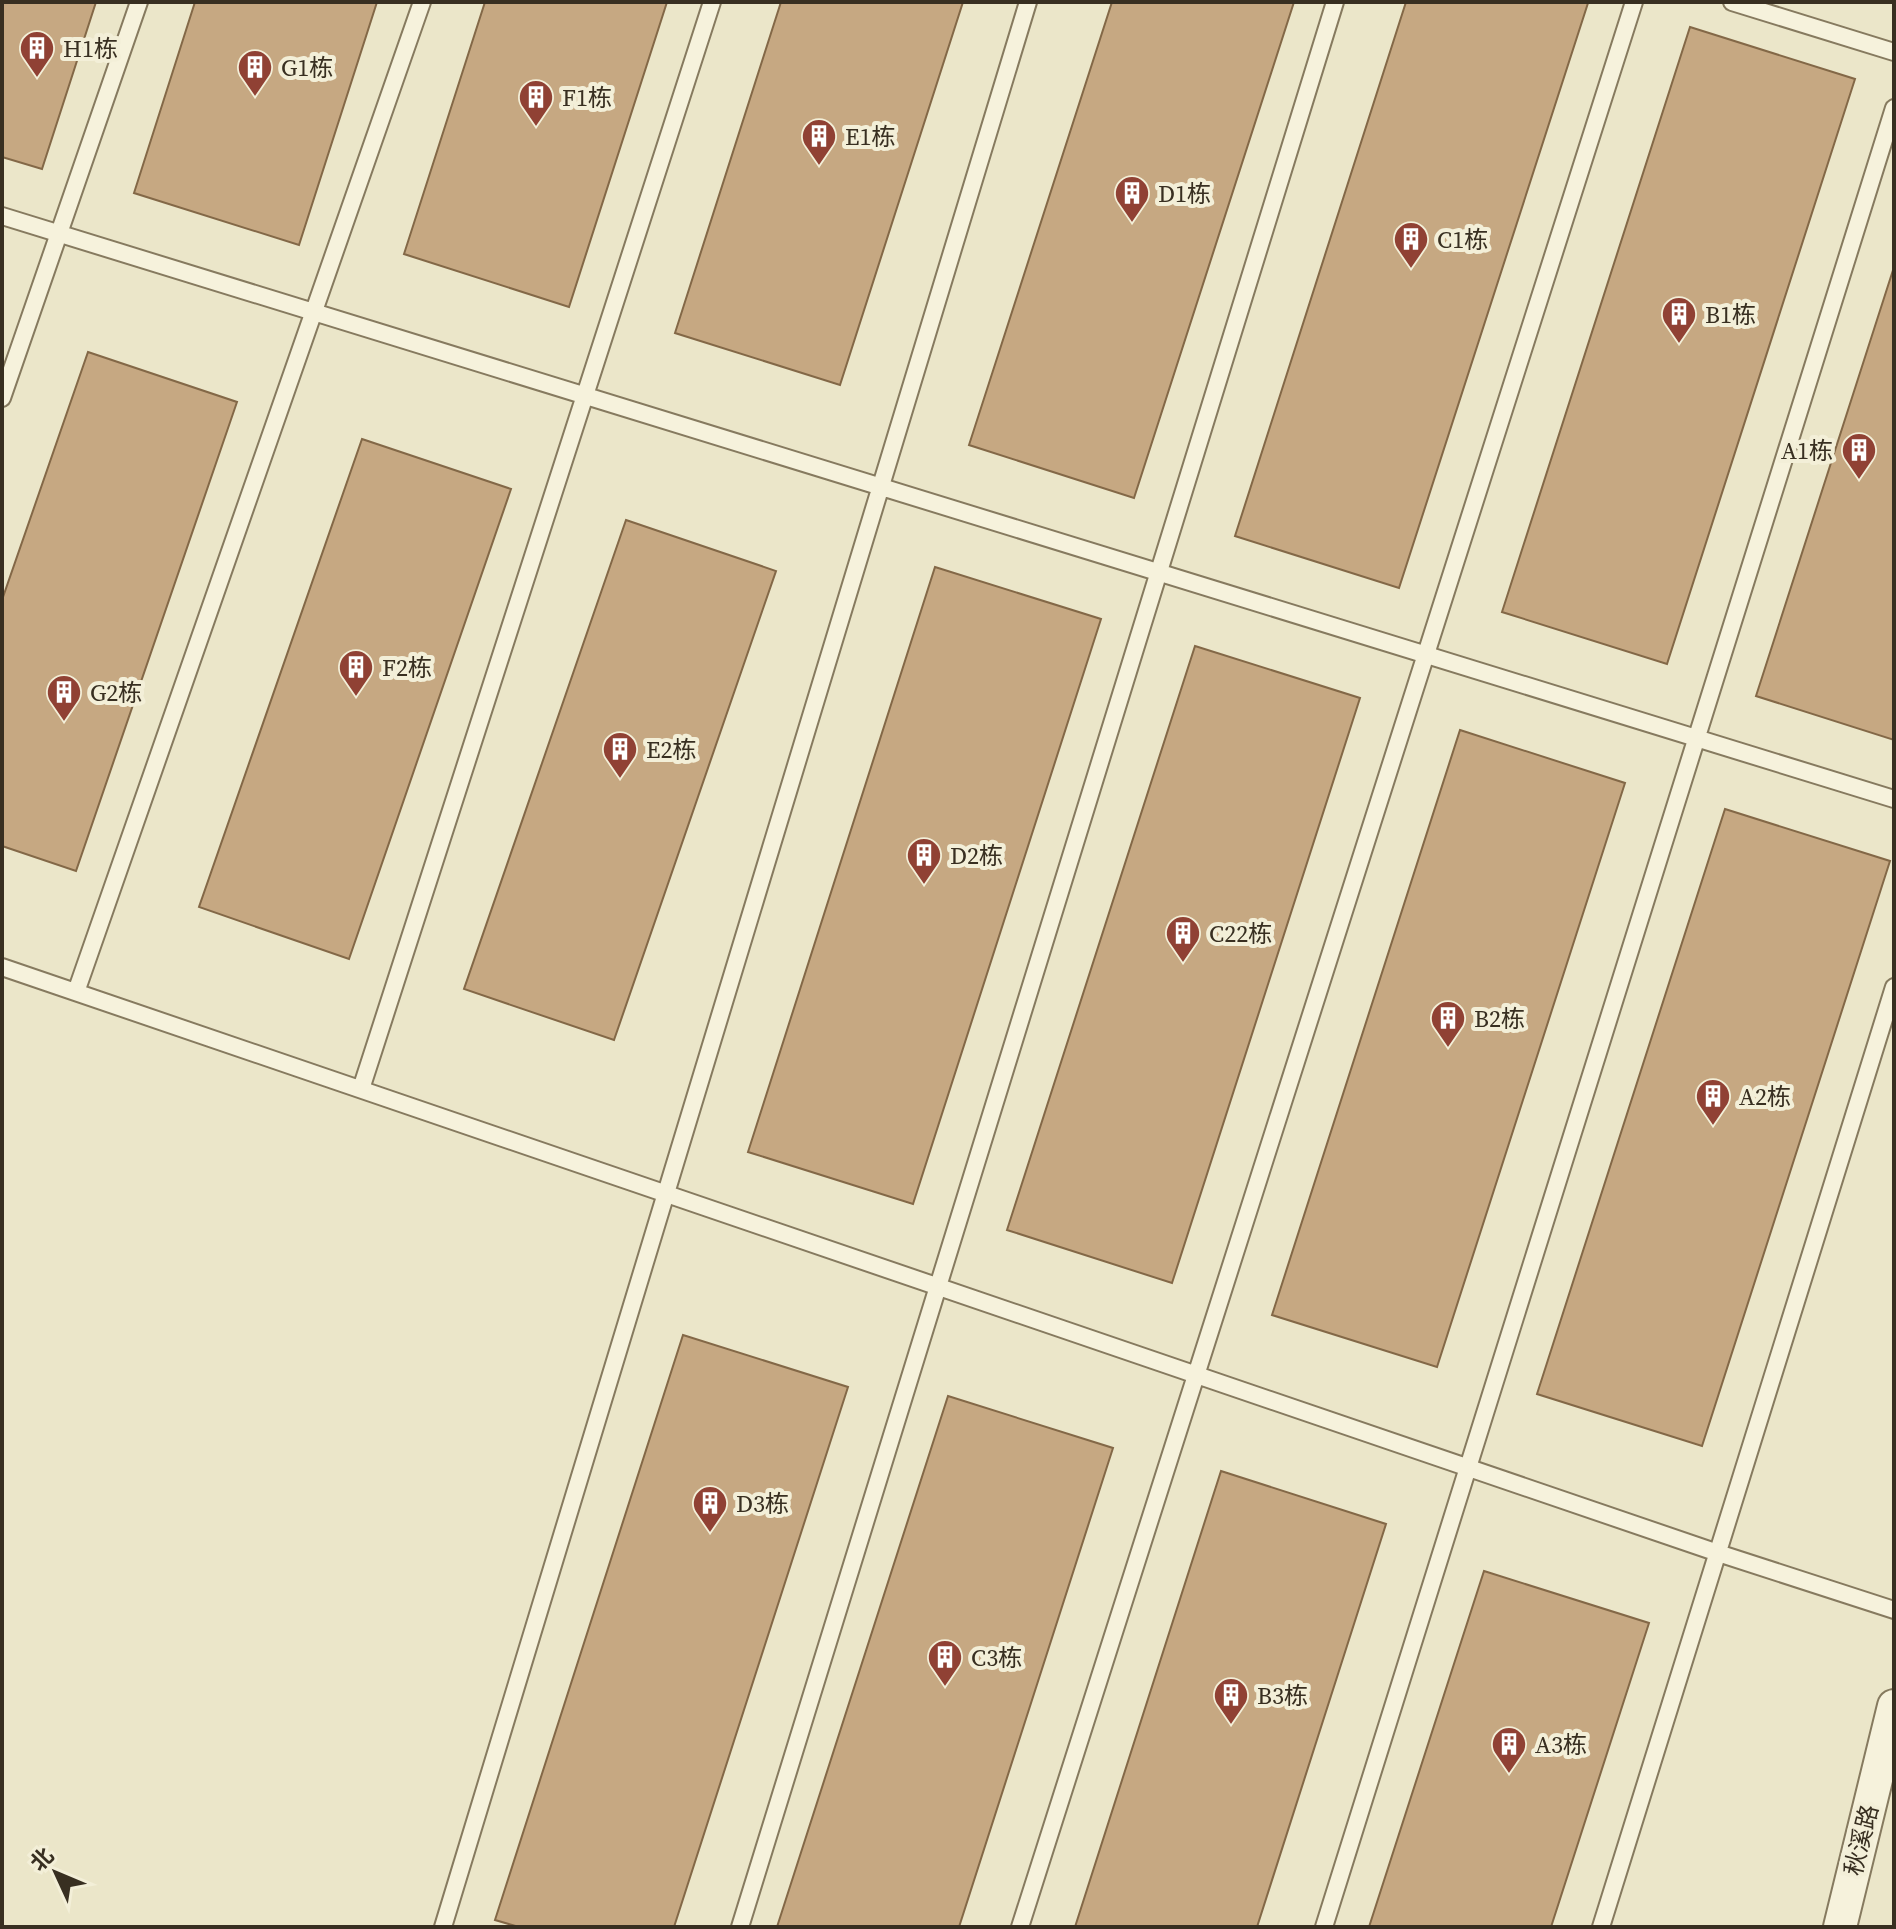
<svg xmlns="http://www.w3.org/2000/svg" width="1896" height="1929" font-family="'Source Serif 4','Noto Sans SC',serif">
<style>
.building{fill:#c6a882;stroke:#836847;stroke-width:2}
.lines{fill:none;stroke-linecap:round;stroke-linejoin:round}
.service-casing{stroke:#867a5f;stroke-width:20}
.minor-casing{stroke:#867a5f;stroke-width:36}
.service{stroke:#f6f2dc;stroke-width:16}
.minor{stroke:#f6f2dc;stroke-width:32}
.labels{text-anchor:middle;dominant-baseline:central;stroke-width:8;stroke-linejoin:round;paint-order:stroke}
.poi-label{font-size:24px;fill:#382f21;stroke:#f3efd8;text-anchor:start}
.street-label{font-size:24px;fill:#382f21;stroke:#f3efd8}
</style>
<rect width="100%" height="100%" fill="#ebe6c9"/>
<path class="building" d="M2 2H96L42 169 2 157Z
M195 2H377L299 245 134 193Z
M485 2H667L569 307 404 254Z
M781 2H963L840 385 675 333Z
M1112 2H1294L1134 498 969 445Z
M1406 2 1588 3 1399 588 1235 536Z
M1690 27 1855 79 1667 664 1502 612Z
M1894 267V740L1756 696Z
M88 352 237 402 76 871 2 846V600Z
M362 439 511 489 349 959 199 907Z
M626 520 776 571 614 1040 464 989Z
M935 567 1101 619 913 1204 748 1152Z
M1195 646 1360 698 1172 1283 1007 1230Z
M1460 730 1625 783 1437 1367 1272 1315Z
M1725 809 1890 861 1702 1446 1537 1394Z
M683 1335 848 1387 674 1927H519L495 1920Z
M948 1396 1113 1448 959 1927H777Z
M1221 1471 1386 1524 1257 1927H1075Z
M1484 1571 1649 1623 1551 1927H1369Z"/>
<g class="lines">
<g class="service-casing">
<path id="service" d="M1732 2 1894 52
M2 216 1894 799
M2 398 139 2
M2 967 1718 1553 1894 1610
M76 992 422 2
M361 1089 712 2
M443 1927 1028 2
M740 1927 1335 2
M1020 1927 1634 2
M1324 1927 1894 108
M1601 1927 1894 987"/>
</g>
<g class="minor-casing">
<path id="minor" d="M1840 1927 1894 1706"/>
</g>
<use href="#service" class="service"/>
<use href="#minor" class="minor"/>
</g>
<defs>
<g id="building-pin" transform="scale(1.8)"><path d="M0 17L-7.5 6A9.5 9.5 0 1 1 7.5 6Z" fill="#904134" stroke="#f3efd8"/><path d="M-4-6H4V6H1V3H-1V6H-4ZM-2.5-4.3h1.7v1.8h-1.7ZM.8-4.3h1.7v1.8H.8ZM-2.5-1h1.7V.8h-1.7ZM.8-1h1.7V.8H.8Z" fill="#fff"/></g>
</defs>
<g fill-rule="evenodd">
<use href="#building-pin" x="37" y="48"/>
<use href="#building-pin" x="255" y="67"/>
<use href="#building-pin" x="536" y="97"/>
<use href="#building-pin" x="819" y="136"/>
<use href="#building-pin" x="1132" y="193"/>
<use href="#building-pin" x="1411" y="239"/>
<use href="#building-pin" x="1679" y="314"/>
<use href="#building-pin" x="1859" y="450"/>
<use href="#building-pin" x="356" y="667"/>
<use href="#building-pin" x="64" y="692"/>
<use href="#building-pin" x="620" y="749"/>
<use href="#building-pin" x="924" y="855"/>
<use href="#building-pin" x="1183" y="933"/>
<use href="#building-pin" x="1448" y="1018"/>
<use href="#building-pin" x="1713" y="1096"/>
<use href="#building-pin" x="710" y="1503"/>
<use href="#building-pin" x="945" y="1657"/>
<use href="#building-pin" x="1231" y="1695"/>
<use href="#building-pin" x="1509" y="1744"/>
</g>
<g class="labels">
<g class="poi-label">
<text x="63" y="48">H1栋</text>
<text x="281" y="67">G1栋</text>
<text x="562" y="97">F1栋</text>
<text x="845" y="136">E1栋</text>
<text x="1158" y="193">D1栋</text>
<text x="1437" y="239">C1栋</text>
<text x="1705" y="314">B1栋</text>
<text x="1833" y="450" text-anchor="end">A1栋</text>
<text x="382" y="667">F2栋</text>
<text x="90" y="692">G2栋</text>
<text x="646" y="749">E2栋</text>
<text x="950" y="855">D2栋</text>
<text x="1209" y="933">C22栋</text>
<text x="1474" y="1018">B2栋</text>
<text x="1739" y="1096">A2栋</text>
<text x="736" y="1503">D3栋</text>
<text x="971" y="1657">C3栋</text>
<text x="1257" y="1695">B3栋</text>
<text x="1535" y="1744">A3栋</text>
</g>
<g class="street-label">
<text transform="translate(1861 1840) rotate(-76)">秋溪路</text>
</g>
</g>
<rect width="1896" height="1929" fill="none" stroke="#382f21" stroke-width="8"/>
<g transform="translate(56 1873) rotate(314)" stroke="#f3efd8" stroke-width="6" paint-order="stroke">
<path d="M0-6L14 30L0 20L-14 30Z" fill="#382f21"/>
<text y="-12" font-size="22" font-weight="bold" text-anchor="middle" fill="#382f21">北</text>
</g>
</svg>
